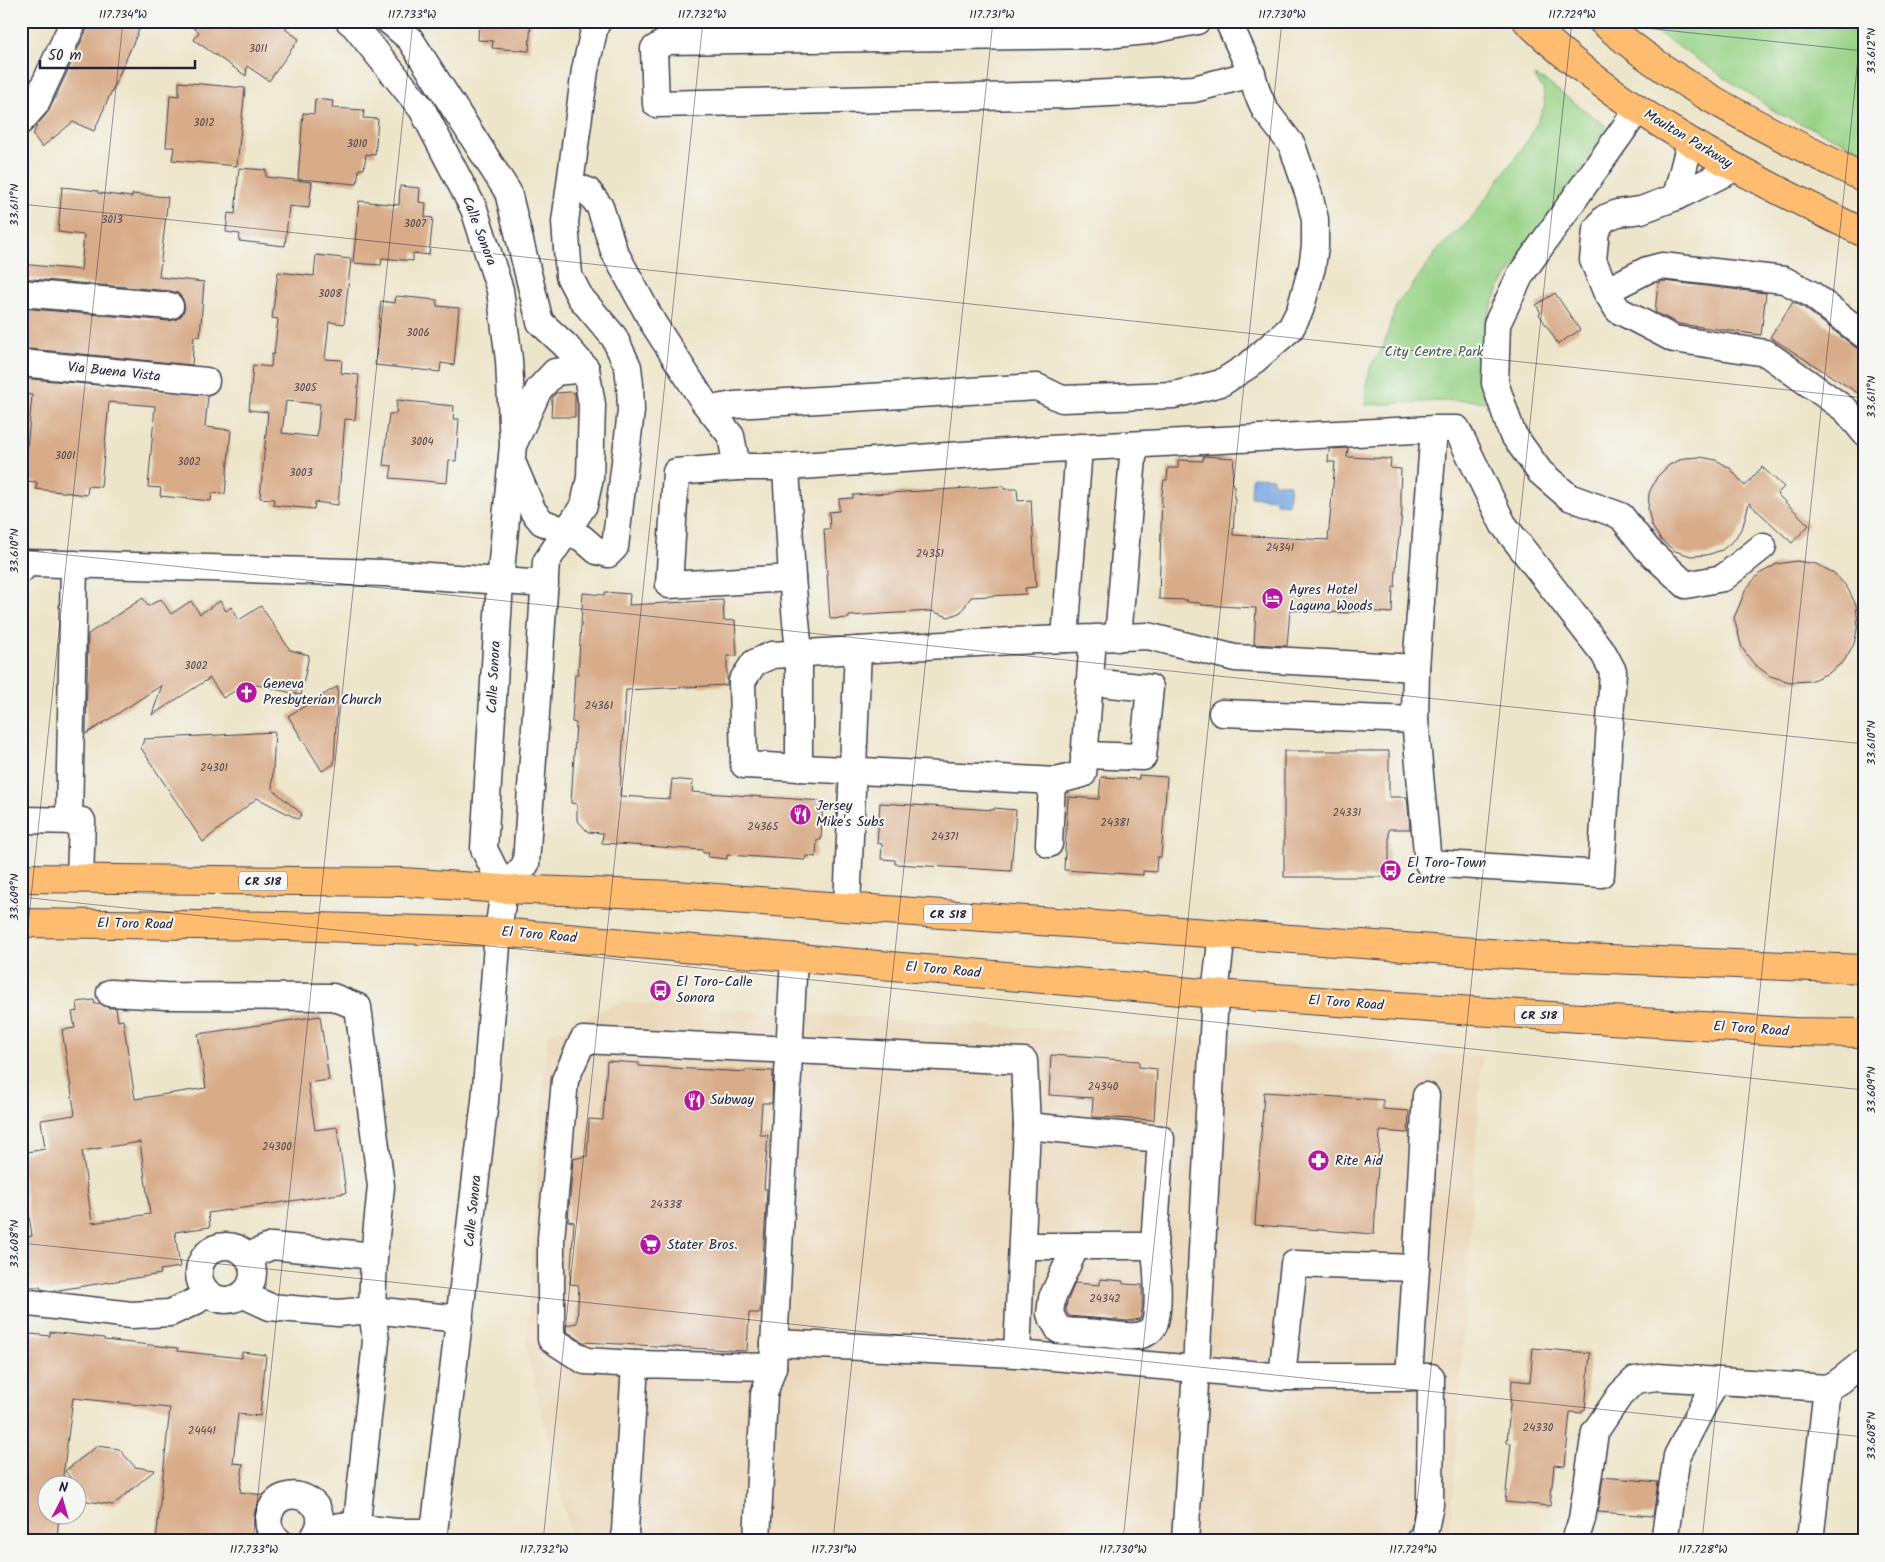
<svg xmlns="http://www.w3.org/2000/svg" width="1885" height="1562" viewBox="0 0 1885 1562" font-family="Kalam,sans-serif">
<rect width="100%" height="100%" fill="#f6f6f2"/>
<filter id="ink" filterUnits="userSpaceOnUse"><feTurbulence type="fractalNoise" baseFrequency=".02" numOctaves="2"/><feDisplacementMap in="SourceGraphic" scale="10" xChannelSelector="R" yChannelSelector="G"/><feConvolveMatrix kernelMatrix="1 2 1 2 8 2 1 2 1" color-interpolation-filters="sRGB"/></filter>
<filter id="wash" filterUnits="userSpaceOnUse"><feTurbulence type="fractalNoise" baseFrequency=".0096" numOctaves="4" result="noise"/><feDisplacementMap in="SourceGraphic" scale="20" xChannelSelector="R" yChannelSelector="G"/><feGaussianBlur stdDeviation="1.12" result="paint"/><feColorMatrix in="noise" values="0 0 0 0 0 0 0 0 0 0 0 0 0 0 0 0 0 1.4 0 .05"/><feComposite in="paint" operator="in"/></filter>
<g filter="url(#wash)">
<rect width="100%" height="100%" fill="#ede5c9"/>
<polygon fill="#ebd8ba" points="621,1002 1482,1057 1450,1541 572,1541 526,1347 547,1036"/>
<g fill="#98d387" stroke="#5d7a61">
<polygon points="1640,21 1864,21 1864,151 1779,114"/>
<polygon points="1534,76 1544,80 1606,126 1605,138 1553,209 1499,289 1488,315 1483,372 1486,402 1465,400 1365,405 1366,385 1371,365 1383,347 1397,303 1409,290 1438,249 1470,220 1530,137 1545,105 1543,89"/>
</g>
<polygon fill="#79a7e2" stroke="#4e648e" points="1252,477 1273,478 1273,483 1290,484 1288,504 1276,503 1275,499 1251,497"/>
<g id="blocks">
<g fill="#d8ac89" fill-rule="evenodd">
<polygon points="89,21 143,21 94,131 73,122 42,147 33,135 37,125 49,111 88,27"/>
<polygon points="184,21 292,21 285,29 299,39 269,81 247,66 246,76 194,40 199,32"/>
<polygon points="479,21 531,21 529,51 492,48 493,41 478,40"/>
<polygon points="179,82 245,88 237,166 172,160 174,147 166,147 170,95 179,96"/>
<polygon points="315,99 333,101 332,108 364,110 363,118 378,119 375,155 366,154 364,169 359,169 357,184 298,179 303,113 314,114"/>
<polygon points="239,168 266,170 266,177 312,182 309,208 289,206 285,246 239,241 240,234 226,232 228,213 235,214"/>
<polygon points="400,186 420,188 419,202 426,203 425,217 433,218 429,255 413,253 413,261 382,258 381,265 353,263 359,201 399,205"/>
<polygon points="62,187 98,191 98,193 132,197 132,194 168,197 159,277 204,282 200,337 194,336 192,365 21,348 21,308 169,321 177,319 182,315 185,308 183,299 178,293 171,291 21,278 21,264 81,270 84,235 58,232"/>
<path d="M 316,255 L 351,259 L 344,324 L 329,322 L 325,359 L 342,360 L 341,373 L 359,375 L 355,420 L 345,419 L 338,505 L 315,502 L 314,509 L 273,505 L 274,499 L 260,498 L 268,412 L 249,410 L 253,365 L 271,367 L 272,354 L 274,354 L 278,319 L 272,318 L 278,272 L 314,276 ZM 286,401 L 320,404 L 317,437 L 282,433 Z"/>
<polygon points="1663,281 1766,293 1761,335 1679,324 1655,312 1658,283"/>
<polygon points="1555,293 1580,330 1558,344 1539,314 1541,313 1536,305"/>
<polygon points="396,296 437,300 437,306 459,308 454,365 441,363 440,372 375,365 381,301 395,303"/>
<polygon points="1793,302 1803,307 1855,347 1864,350 1864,397 1770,337"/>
<polygon points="21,378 208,395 205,427 231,430 225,494 212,493 211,501 160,496 161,488 148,487 155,406 109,402 101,487 88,486 87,495 36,489 37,482 24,481 32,395 21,394"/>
<polygon points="570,392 575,393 575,417 551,417 552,398 556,393"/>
<polygon points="397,400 454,406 453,419 459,419 456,461 449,460 447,483 390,478 392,466 383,465 389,414 396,414"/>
<polygon points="1348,448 1347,457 1391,459 1390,468 1401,469 1400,495 1401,495 1401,508 1402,508 1400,537 1399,538 1397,551 1395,587 1393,587 1392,613 1363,611 1349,612 1349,613 1290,610 1287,646 1254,644 1256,608 1201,605 1200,603 1187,602 1187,600 1159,599 1162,493 1164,480 1167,480 1168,468 1178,468 1178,460 1203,461 1203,456 1234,458 1232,484 1234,485 1234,498 1235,498 1233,535 1328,540 1335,462 1328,462 1329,449"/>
<polygon points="1700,457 1716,460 1730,468 1745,486 1762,467 1784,487 1777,494 1809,525 1792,543 1749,503 1743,526 1734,540 1722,550 1707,555 1691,556 1675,551 1661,540 1652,526 1648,510 1649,493 1657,477 1669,465 1684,458"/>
<polygon points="1003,486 1004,489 1017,489 1018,501 1031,500 1036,587 1025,588 1026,594 971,597 961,612 949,617 931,611 849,616 849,618 830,619 824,529 830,529 829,512 839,511 839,499 853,498 853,495 889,493"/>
<polygon points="1796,561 1816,564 1834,573 1847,587 1856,605 1858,625 1854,644 1844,661 1829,673 1810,681 1790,682 1770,676 1754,664 1742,648 1734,618 1746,589 1759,574 1777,564"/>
<polygon points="605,592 630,594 629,605 723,600 724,621 735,620 737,656 727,656 727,685 626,690 620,796 670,799 672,779 693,781 692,792 823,801 821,840 817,840 816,857 806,856 805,860 727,855 727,859 708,857 709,853 703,853 703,850 602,843 603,833 588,832 577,820 577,804 571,803 576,723 572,722 575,674 578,674 583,593 604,595"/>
<polygon points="143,598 148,606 161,599 171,614 191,601 200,614 220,601 226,611 231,607 239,620 261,606 290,650 309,655 301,695 248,683 223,698 210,678 152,715 162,685 86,734 88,634"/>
<polygon points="338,686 334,764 322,771 288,716"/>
<polygon points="275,732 272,789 302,814 298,819 257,798 203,842 141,748 144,739"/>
<polygon points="1284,751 1389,751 1389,797 1407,797 1410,829 1389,829 1389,877 1284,877"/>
<polygon points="1139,775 1167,777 1161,857 1157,857 1156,872 1143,871 1143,875 1064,870 1068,797 1099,799 1101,777 1139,779"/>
<polygon points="880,803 994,810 994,808 1016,810 1011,871 895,864 895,860 881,859 882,844 877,843"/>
<path d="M 94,1000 L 95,1004 L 100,1003 L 109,1008 L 116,1008 L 118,1021 L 123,1020 L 135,1099 L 206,1088 L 198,1034 L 320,1016 L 329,1080 L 308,1083 L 315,1130 L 337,1127 L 346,1193 L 208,1213 L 210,1227 L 175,1232 L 180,1267 L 160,1270 L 161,1274 L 52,1291 L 41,1289 L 40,1287 L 21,1287 L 21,1238 L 32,1236 L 21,1163 L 21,1153 L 45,1149 L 41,1120 L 75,1115 L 62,1030 L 75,1028 L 72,1012 L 78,1011 L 77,1002 ZM 140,1142 L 150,1214 L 92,1223 L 82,1151 Z"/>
<polygon points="1051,1055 1139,1061 1139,1067 1157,1069 1154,1120 1092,1117 1093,1098 1049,1095"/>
<polygon points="607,1061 639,1063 639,1066 745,1072 745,1070 773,1071 772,1103 762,1103 760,1135 768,1135 764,1189 767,1189 760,1313 749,1313 747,1351 583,1342 566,1331 566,1325 577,1323 579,1285 570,1284 574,1222 568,1221 573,1159 587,1156 589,1119 603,1120"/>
<polygon points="1264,1092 1383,1100 1383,1109 1409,1111 1408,1133 1380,1131 1374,1234 1255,1225"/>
<polygon points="1100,1279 1123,1281 1123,1284 1142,1285 1142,1309 1140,1319 1128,1321 1069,1316 1066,1311 1067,1302 1075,1283 1100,1285"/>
<polygon points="50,1332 104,1338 104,1340 178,1348 177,1351 242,1358 242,1352 266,1355 260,1416 238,1414 233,1463 243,1464 240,1492 263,1495 255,1510 254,1518 254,1529 258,1540 237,1537 237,1541 156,1541 170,1408 73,1398 62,1484 48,1484 48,1514 59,1514 57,1541 21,1541 21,1333 50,1336"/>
<polygon points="1533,1348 1590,1353 1585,1410 1582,1410 1582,1413 1570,1412 1565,1466 1554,1465 1550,1506 1505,1502 1511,1443 1507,1443 1512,1380 1530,1382"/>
<polygon points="97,1446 119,1449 135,1467 155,1470 113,1505 87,1501 78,1488 78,1484 75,1484 65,1471"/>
<polygon points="1603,1477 1658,1482 1653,1516 1598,1512"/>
</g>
</g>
</g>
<g filter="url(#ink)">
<use href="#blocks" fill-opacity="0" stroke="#403f50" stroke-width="1"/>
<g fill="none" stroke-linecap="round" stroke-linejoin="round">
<defs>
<g id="minor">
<polyline points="349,21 354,25 422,109 474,209 500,290 509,360 513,445 500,582 484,849 504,889"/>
<polyline points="389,21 410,39 508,192 540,322 566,346 586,369 592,405 590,478 584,505 546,562 526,864 504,889 498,932 485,1101 434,1532 431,1541"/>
<polyline points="1197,21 1147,31 1106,35 667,41 654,49 656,104 1067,95 1194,89 1252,74"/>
<polyline points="1638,109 1521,274 1497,324 1495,383 1512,433 1540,472 1569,497 1621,516 1647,549 1686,585 1723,578 1763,546"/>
<polyline points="21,121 35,105 74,21"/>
<polyline points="1735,168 1676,197 1641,210 1618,213 1605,218 1596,230 1593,260 1606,291 1618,310 1674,339 1766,353 1846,410 1864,432"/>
<polyline points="571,185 588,191 600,207 614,251 653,323 704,402 731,436 737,467"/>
<polyline points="1676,197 1690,143"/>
<polyline points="1606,291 1647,270 1662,266 1784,280 1811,294 1864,335"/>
<polyline points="21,293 170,306"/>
<polyline points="21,363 206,381"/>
<polyline points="710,409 734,405 1037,387 1062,399 1174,395 1221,383 1249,365 1291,328 1300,310 1312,267 1315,246 1315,219 1309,195 1292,145 1265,110 1257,92 1252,74 1228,21"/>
<polyline points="515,441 539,389 555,372 586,369"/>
<polyline points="513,464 533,511 542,522 582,538 597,551 608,554 615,547 631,411 630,385 628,367 614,337 580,297 569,276 565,222 585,70 595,26 598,21"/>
<polyline points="786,467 737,467 676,472 669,585 792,578 786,467 1049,449 1434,429 1416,668 1415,720 1428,863 1601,874 1613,671 1604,654 1503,524 1457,429 1434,429"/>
<polyline points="21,570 27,563 384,573 545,584"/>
<polyline points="792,578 799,653 799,768"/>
<polyline points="1093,638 1083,774 1056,781 744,765 742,681 754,663 772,655 1012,641 1148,636 1235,658 1416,668"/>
<polyline points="1118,638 1134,445"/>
<polyline points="1065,639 1079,447"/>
<polyline points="1222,713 1415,720"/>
<polyline points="1084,755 1143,757 1150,688 1090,682"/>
<polyline points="21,820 82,821 80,878"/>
<polyline points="69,821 74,564"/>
<polyline points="1049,844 1052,781"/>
<polyline points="847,907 858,650"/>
<polyline points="1222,934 1215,994 1196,1369 1282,1377 1431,1377 1430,1505 1423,1539 1418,1541"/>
<polyline points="110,993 165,996 333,997 358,1007 381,1186 374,1256 272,1246 248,1256"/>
<circle cx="226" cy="1273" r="27"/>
<polyline points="1023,1246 1154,1246 1161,1139 1027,1126"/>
<path d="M 1076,1246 L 1052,1298 L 1050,1314 L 1059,1330 C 1072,1333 1084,1331 1097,1333 C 1109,1334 1133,1339 1144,1334 C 1147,1333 1151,1330 1153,1327 C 1161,1313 1157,1263 1154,1246"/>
<polyline points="244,1295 270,1307 338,1313 372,1310 460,1319"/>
<polyline points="21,1302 131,1315 170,1313 196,1301 205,1291"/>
<polyline points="1017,1354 1196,1369 1185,1541"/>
<polyline points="635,1364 585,1361 551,1339 551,1239 565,1080 583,1040 1024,1061 1027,1126 1017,1354 774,1343"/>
<polyline points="1282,1377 1294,1264 1416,1268 1426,1096"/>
<polyline points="1409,1377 1416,1268"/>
<polyline points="340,1526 397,1532 434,1532"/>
<path d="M 279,1541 C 271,1535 267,1526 269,1516 C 278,1475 344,1502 311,1541"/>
<polyline points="355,1541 376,1341 372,1310 374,1256"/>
<polyline points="626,1541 625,1531 635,1364 773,1367 794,957"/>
<polyline points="757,1541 764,1394 773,1367"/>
<polyline points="1575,1541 1582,1519 1595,1432 1620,1395 1635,1380 1657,1377 1827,1388 1840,1381 1864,1362"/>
<polyline points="1664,1541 1677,1456 1716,1381"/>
<polyline points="1810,1541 1827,1388"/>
</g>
<g id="major">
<path d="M 1527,21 C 1624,114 1744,174 1864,233"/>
<path d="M 1602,21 C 1679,89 1773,133 1864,178"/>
<polyline points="21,878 402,882 504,889 675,895 1532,956 1864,969"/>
<polyline points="21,923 281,926 498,932 1215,994 1794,1032 1864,1033"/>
</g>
</defs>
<use href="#minor" stroke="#403f50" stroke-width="29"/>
<use href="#major" stroke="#403f50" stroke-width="30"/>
<use href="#minor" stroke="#fff" stroke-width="26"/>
<use href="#major" stroke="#febc70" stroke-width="28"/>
</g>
</g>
<path fill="none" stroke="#22223b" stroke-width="1" stroke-opacity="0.45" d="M 1578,21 L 1864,51M 21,204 L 1864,398M 21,550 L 1864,744M 21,897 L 1864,1090M 21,993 L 123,21M 21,1243 L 1864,1437M 253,1541 L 413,21M 543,1541 L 703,21M 833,1541 L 993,21M 1123,1541 L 1282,21M 1413,1541 L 1572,21M 1702,1541 L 1862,21"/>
<defs>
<symbol id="hotel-disc" viewBox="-11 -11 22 22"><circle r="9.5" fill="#b5179e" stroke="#f6f6f2"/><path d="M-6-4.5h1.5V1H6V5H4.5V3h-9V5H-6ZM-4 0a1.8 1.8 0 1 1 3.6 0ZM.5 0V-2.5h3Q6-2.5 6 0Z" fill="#fff"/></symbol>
<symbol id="church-disc" viewBox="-11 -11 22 22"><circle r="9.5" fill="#b5179e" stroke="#f6f6f2"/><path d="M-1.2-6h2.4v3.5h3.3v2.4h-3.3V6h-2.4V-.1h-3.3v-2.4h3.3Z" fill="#fff"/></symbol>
<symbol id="restaurant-disc" viewBox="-11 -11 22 22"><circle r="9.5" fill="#b5179e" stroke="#f6f6f2"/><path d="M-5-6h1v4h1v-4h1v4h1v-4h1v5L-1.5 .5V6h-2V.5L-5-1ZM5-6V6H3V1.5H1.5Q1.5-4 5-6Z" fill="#fff"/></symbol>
<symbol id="bus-disc" viewBox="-11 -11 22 22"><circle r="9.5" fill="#b5179e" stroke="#f6f6f2"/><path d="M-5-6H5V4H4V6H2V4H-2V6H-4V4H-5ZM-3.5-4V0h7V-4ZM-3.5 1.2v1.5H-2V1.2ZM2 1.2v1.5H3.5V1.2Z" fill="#fff"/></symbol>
<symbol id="pharmacy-disc" viewBox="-11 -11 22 22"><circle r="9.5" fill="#b5179e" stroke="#f6f6f2"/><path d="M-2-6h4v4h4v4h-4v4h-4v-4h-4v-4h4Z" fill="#fff"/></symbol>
<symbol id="supermarket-disc" viewBox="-11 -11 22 22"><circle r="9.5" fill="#b5179e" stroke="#f6f6f2"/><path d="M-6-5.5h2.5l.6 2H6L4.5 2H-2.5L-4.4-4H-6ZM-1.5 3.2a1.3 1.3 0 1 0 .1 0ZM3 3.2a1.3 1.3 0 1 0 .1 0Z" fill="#fff"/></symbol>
</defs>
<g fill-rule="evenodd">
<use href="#hotel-disc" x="1260" y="586" width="25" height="25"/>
<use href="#church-disc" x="234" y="680" width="25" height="25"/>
<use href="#restaurant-disc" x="788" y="802" width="25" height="25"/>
<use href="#bus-disc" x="1378" y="858" width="25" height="25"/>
<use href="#bus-disc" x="648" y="978" width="25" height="25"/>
<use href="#restaurant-disc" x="682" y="1088" width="25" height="25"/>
<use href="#pharmacy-disc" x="1306" y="1148" width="25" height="25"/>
<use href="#supermarket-disc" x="638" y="1232" width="25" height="25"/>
</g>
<g text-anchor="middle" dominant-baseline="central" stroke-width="4" stroke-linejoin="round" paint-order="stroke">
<g font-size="11" fill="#50444e">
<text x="258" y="49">3011</text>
<text x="204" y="123">3012</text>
<text x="357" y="144">3010</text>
<text x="112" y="220">3013</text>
<text x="415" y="224">3007</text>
<text x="330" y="294">3008</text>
<text x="418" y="333">3006</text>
<text x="305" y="388">3005</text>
<text x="422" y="442">3004</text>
<text x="65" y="456">3001</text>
<text x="189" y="462">3002</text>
<text x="301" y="473">3003</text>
<text x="1280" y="548">24341</text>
<text x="930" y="554">24351</text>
<text x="196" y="666">3002</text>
<text x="599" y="706">24361</text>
<text x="214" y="768">24301</text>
<text x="1347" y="813">24331</text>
<text x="1115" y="823">24381</text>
<text x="763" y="827">24365</text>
<text x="945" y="837">24371</text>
<text x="1103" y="1087">24340</text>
<text x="277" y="1147">24300</text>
<text x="666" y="1205">24338</text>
<text x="1105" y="1299">24342</text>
<text x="1538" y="1428">24330</text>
<text x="202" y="1431">24441</text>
</g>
<g fill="#f6f6f2" stroke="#626272" stroke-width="1">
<rect x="239" y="871.5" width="48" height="19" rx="4"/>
<rect x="924" y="904.5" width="48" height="19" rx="4"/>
<rect x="1515" y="1005.5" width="48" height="19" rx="4"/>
</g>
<g font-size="12" font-weight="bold" fill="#22223b">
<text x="263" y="881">CR S18</text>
<text x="948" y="914">CR S18</text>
<text x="1539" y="1015">CR S18</text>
</g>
<g font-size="14" fill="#22223b" stroke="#f6f6f2">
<text transform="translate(1688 139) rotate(31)">Moulton Parkway</text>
<text transform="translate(479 231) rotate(69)">Calle Sonora</text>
<text transform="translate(114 372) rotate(6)">Via Buena Vista</text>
<text transform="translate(494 677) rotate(-87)">Calle Sonora</text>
<text transform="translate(135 924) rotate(1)">El Toro Road</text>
<text transform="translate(539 935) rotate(5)">El Toro Road</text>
<text transform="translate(943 970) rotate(5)">El Toro Road</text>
<text transform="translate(1346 1003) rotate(4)">El Toro Road</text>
<text transform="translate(1751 1029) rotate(4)">El Toro Road</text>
<text transform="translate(473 1211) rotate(-84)">Calle Sonora</text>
</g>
<g font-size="14" fill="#455752" stroke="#f6f6f2">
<text x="1434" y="352">City Centre Park</text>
</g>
<g font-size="14" fill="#22223b" stroke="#f6f6f2" text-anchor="start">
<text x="1289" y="590">Ayres Hotel<tspan x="1289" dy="16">Laguna Woods</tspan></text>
<text x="263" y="684">Geneva<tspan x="263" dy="16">Presbyterian Church</tspan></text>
<text x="816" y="806">Jersey<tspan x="816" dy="16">Mike's Subs</tspan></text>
<text x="1407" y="863">El Toro-Town<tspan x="1407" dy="16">Centre</tspan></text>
<text x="676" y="982">El Toro-Calle<tspan x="676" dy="16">Sonora</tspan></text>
<text x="710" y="1100">Subway</text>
<text x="1335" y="1161">Rite Aid</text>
<text x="667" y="1245">Stater Bros.</text>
</g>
</g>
<rect width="1885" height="1562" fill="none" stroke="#f6f6f2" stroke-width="55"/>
<g transform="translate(62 1500) rotate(6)"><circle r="24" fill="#f6f6f2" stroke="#a1a1a9"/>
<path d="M0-4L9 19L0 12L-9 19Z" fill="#b5179e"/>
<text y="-8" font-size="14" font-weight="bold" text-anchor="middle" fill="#22223b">N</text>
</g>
<path d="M40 60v8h155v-8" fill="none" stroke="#22223b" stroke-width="2.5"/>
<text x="48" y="60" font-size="15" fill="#22223b" stroke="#f6f6f2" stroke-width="4" paint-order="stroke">50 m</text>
<rect x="28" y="28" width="1830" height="1506" fill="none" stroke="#22223b" stroke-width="2"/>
<g font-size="12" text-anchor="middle" fill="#22223b">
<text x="123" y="18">117.734°W</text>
<text x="412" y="18">117.733°W</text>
<text x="702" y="18">117.732°W</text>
<text x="992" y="18">117.731°W</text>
<text x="1282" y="18">117.730°W</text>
<text x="1572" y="18">117.729°W</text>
<text transform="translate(1871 51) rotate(-90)" y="4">33.612°N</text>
<text transform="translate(14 205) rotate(-90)" y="4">33.611°N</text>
<text transform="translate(1871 397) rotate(-90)" y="4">33.611°N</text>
<text transform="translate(14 551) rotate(-90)" y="4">33.610°N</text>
<text transform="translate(1871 743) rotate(-90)" y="4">33.610°N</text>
<text transform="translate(14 897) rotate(-90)" y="4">33.609°N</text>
<text transform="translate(1871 1090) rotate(-90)" y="4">33.609°N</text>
<text transform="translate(14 1244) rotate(-90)" y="4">33.608°N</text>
<text transform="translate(1871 1436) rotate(-90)" y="4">33.608°N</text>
<text x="254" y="1553">117.733°W</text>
<text x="544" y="1553">117.732°W</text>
<text x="834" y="1553">117.731°W</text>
<text x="1123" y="1553">117.730°W</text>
<text x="1413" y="1553">117.729°W</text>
<text x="1703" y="1553">117.728°W</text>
</g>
</svg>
